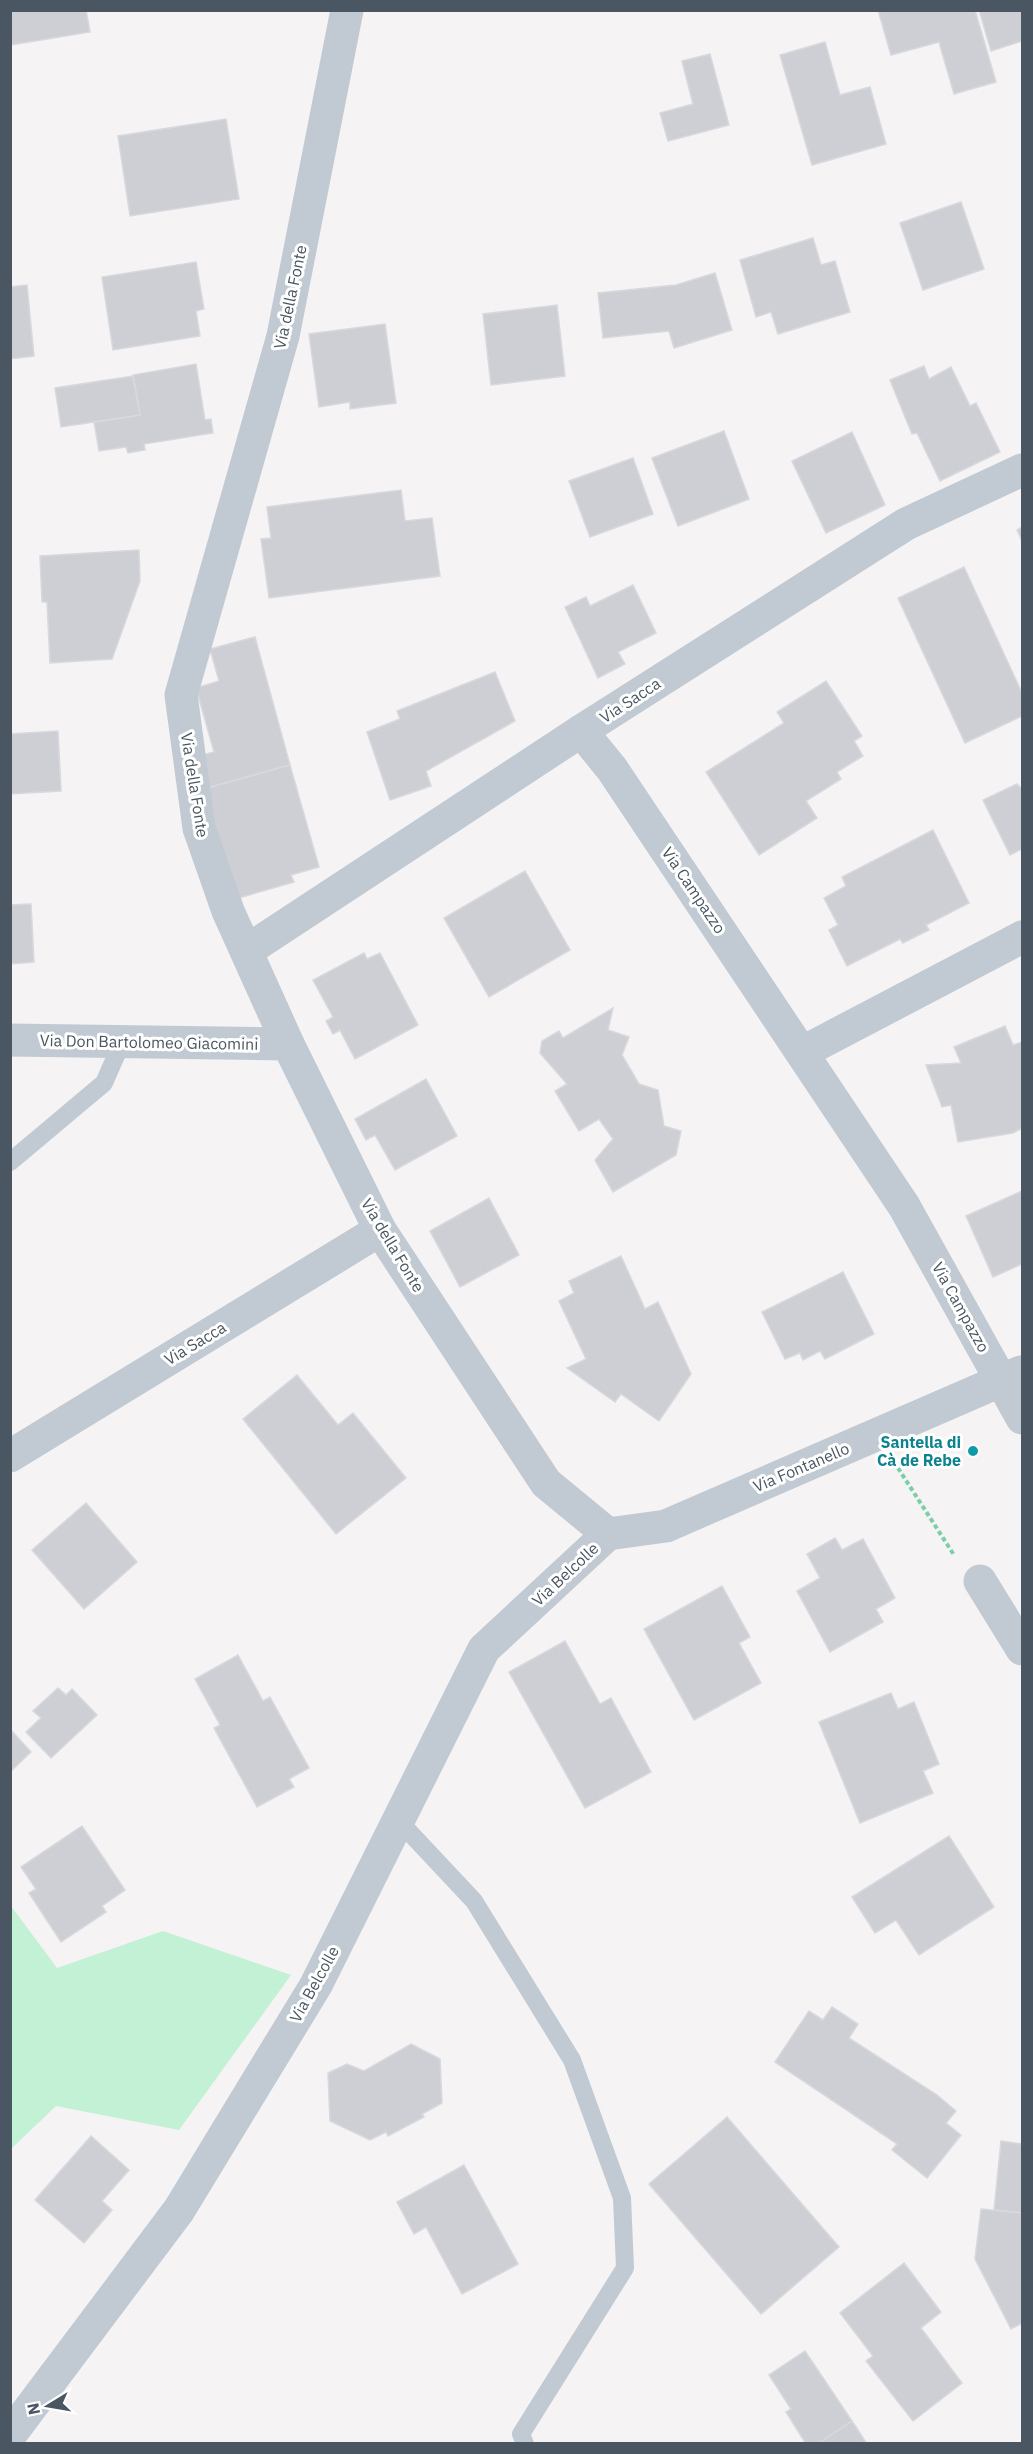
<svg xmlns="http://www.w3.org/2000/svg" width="1033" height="2454" viewBox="0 0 1033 2454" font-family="'IBM Plex Sans',sans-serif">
<rect width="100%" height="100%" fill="#f5f3f3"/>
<polygon fill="#c3f1d5" points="11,1906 57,1968 163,1931 291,1975 179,2130 56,2106 11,2149"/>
<g fill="#cdcfd5" stroke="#d7d9de" stroke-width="1.5">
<polygon points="10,10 86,10 90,32 10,45"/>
<polygon points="878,10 975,10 996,82 954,94 939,42 891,55"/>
<polygon points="979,10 1022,10 1022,41 991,51"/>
<polygon points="825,42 840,95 870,87 886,144 812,165 780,55"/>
<polygon points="710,54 729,125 668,141 660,113 693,104 682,61"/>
<polygon points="226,119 239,199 130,216 118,136"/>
<polygon points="961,202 984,269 923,290 900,223"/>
<polygon points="813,238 821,265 835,261 850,312 778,334 771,312 756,317 740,260"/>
<polygon points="196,262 204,309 196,311 200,336 113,350 102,277"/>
<polygon points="715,273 732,330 674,348 669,331 603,338 598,293 676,285"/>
<polygon points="27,285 34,356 10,359 10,287"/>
<polygon points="557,305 565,376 491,385 483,314"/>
<polygon points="385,324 396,403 350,409 350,402 319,407 309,334"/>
<polygon points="196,364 205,420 211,419 213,433 144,444 145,450 128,453 126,447 99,451 94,422 140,415 133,375"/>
<polygon points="924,366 929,379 951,367 970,406 976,403 1000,452 940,481 917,433 912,434 890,380"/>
<polygon points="133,376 140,415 61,427 55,388"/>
<polygon points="724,431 749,499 678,526 652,458"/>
<polygon points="852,432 885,505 826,533 792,461"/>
<polygon points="633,458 653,514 590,537 569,481"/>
<polygon points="401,490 405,521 432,518 440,576 269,598 261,539 271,538 267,507"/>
<polygon points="1022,527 1022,541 1017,530"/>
<polygon points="139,550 140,581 112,659 50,663 47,602 42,602 40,556"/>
<polygon points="964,567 1022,693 1022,716 965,743 898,598"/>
<polygon points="633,585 656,633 618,652 625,664 598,678 565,607 586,597 590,606"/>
<polygon points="255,637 290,765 207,788 198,756 214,752 196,688 219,681 210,649"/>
<polygon points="495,672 515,721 426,771 431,786 390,800 367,732 400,719 397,711"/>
<polygon points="826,681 862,736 854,741 863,756 837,772 841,779 806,801 817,818 759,855 706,772 784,723 777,712"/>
<polygon points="58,731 61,791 10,794 10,734"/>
<polygon points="290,765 319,867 291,875 294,882 235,899 204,789"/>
<polygon points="1017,784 1022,789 1022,849 1010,855 983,800"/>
<polygon points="933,830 969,903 926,925 929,930 903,943 900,939 847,966 829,930 838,925 824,898 846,886 842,877"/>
<polygon points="525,871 570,950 489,997 444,918"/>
<polygon points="31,904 34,962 10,964 10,905"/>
<polygon points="364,953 367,959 380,953 418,1025 355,1059 340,1030 333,1034 326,1021 333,1017 313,980"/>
<polygon points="613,1008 608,1030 629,1037 622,1055 639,1084 658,1090 664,1126 681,1131 676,1155 613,1192 595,1160 613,1139 599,1119 579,1131 555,1091 567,1084 540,1053 542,1041 559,1031 563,1038"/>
<polygon points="1005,1026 1013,1045 1022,1042 1022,1128 1013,1133 958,1142 951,1105 942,1107 926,1065 961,1063 954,1047"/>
<polygon points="426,1079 457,1136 395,1170 375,1135 366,1140 355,1119"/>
<polygon points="1022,1191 1022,1264 993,1277 966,1216"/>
<polygon points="489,1198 519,1255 460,1287 430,1231"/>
<polygon points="621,1256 645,1309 658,1302 691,1374 659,1421 621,1394 615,1402 567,1368 586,1359 559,1301 574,1293 569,1281"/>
<polygon points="843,1272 874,1334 825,1359 820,1351 803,1360 800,1353 785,1359 762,1312"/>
<polygon points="297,1375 338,1425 353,1413 406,1478 336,1534 243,1419"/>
<polygon points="86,1503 137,1562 84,1609 32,1550"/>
<polygon points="835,1538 842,1550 863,1539 895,1598 876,1609 883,1622 830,1652 797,1591 820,1578 807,1554"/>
<polygon points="722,1586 750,1637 739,1643 761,1683 694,1720 644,1629"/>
<polygon points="565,1641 600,1704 611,1698 651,1772 585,1808 509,1672"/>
<polygon points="238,1655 263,1701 270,1697 309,1768 289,1779 294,1787 257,1807 214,1728 220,1725 195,1679"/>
<polygon points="58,1688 66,1695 72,1689 97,1715 51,1758 26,1732 41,1718 33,1711"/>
<polygon points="891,1693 898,1709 914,1702 939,1764 923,1771 933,1793 860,1823 819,1722"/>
<polygon points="10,1729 31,1752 10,1772"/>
<polygon points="82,1826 125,1890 102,1906 106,1912 61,1942 29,1893 36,1889 21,1867"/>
<polygon points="949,1836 994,1907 919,1955 896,1920 875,1933 852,1897"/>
<polygon points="832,2007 858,2024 849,2038 937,2095 956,2111 946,2123 961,2135 927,2178 892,2150 897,2144 775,2062 809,2011 823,2020"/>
<polygon points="411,2044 440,2059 442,2103 422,2114 424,2117 388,2136 386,2132 370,2140 330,2121 328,2073 347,2064 364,2071"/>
<polygon points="727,2117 839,2247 761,2314 649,2184"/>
<polygon points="91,2136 129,2170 102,2201 112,2210 84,2243 35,2200"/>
<polygon points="1001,2141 1022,2144 1022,2213 994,2210"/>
<polygon points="464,2165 518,2264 462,2294 426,2227 414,2234 397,2202"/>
<polygon points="981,2209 1022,2213 1022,2323 1011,2329 975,2259"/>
<polygon points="904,2263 941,2312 921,2328 962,2383 913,2421 866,2361 873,2356 840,2313"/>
<polygon points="805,2351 852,2421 818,2444 806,2444 786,2412 791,2409 769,2375"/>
<polygon points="852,2421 867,2444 818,2444"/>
</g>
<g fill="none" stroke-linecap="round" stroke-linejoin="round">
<polyline stroke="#7ad0a6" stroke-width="4" stroke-dasharray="4.5 3" stroke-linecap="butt" points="898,1468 954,1555"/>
<g stroke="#c1cad2" stroke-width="18">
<polyline points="10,1162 104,1083 122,1042"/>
<polyline points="398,1820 474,1901 572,2060 622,2198 625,2268 521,2434 525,2444"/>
</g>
<g stroke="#c1cad2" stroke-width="33">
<polyline points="347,10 283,336 181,695 199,828 228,911 288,1044 380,1230 546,1483 608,1534"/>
<polyline points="581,731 612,769 904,1206 1022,1418"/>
<polyline points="248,950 581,731 906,524 1022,470"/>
<polyline points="10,1040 288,1044"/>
<polyline points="803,1052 1022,937"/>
<polyline points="10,1456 380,1230"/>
<polyline points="608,1534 666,1526 1021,1372"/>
<polyline points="980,1581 1022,1649"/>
<polyline points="10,2435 179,2210 316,1985 484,1649 608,1534"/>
</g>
</g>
<circle fill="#0f9aa8" stroke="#fff" stroke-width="2" cx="973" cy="1451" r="6"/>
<g text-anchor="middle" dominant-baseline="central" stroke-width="6" stroke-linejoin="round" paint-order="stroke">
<g font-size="16" fill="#4a5661" stroke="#fff">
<text transform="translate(290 297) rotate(-78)">Via della Fonte</text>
<text transform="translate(630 700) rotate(-33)">Via Sacca</text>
<text transform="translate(195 785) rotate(81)">Via della Fonte</text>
<text transform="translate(694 890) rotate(56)">Via Campazzo</text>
<text transform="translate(149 1042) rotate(1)">Via Don Bartolomeo Giacomini</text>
<text transform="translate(393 1245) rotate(59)">Via della Fonte</text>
<text transform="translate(961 1307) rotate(61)">Via Campazzo</text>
<text transform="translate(195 1343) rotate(-31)">Via Sacca</text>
<text transform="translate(801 1467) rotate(-23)">Via Fontanello</text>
<text transform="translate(565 1574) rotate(-43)">Via Belcolle</text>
<text transform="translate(314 1984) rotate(-61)">Via Belcolle</text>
</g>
<g font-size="16" font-weight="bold" fill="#0d838f" stroke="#fff" text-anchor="end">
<text x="961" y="1442">Santella di<tspan x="961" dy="18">Cà de Rebe</tspan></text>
</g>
</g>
<rect width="1033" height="2454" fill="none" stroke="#4a5661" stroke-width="24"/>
<g transform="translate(48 2406) rotate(259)" stroke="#ffffff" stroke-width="4.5" paint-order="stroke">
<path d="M0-4.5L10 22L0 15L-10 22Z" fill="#4a5661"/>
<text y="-9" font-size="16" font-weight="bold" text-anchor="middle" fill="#4a5661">N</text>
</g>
</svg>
